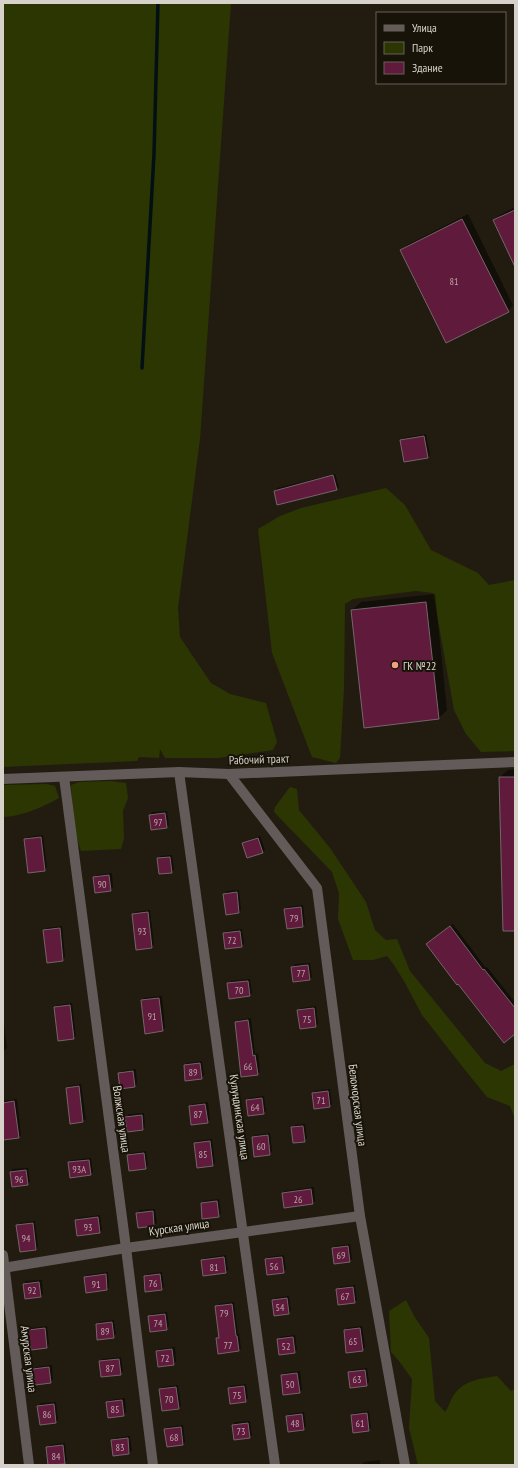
<svg xmlns="http://www.w3.org/2000/svg" width="518" height="1468" viewBox="0 0 518 1468" font-family="'PT Sans Narrow',sans-serif">
<rect width="100%" height="100%" fill="#221c10"/>
<g fill="#2c3603">
<polygon points="3,3 231,3 200,439 178,608 180,637 211,683 230,694 266,703 277,742 273,750 218,758 165,758 160,749 159,758 139,757 137,761 3,767"/>
<polygon points="386,488 405,505 431,550 478,573 489,585 515,580 515,751 481,752 466,734 454,710 433,593 416,591 353,599 345,604 344,689 340,758 336,763 312,757 272,653 258,529 280,516 301,508"/>
<path d="M 111,781 L 126,783 L 128,798 L 123,811 L 124,838 L 121,849 L 81,851 C 73,830 72,807 71,785 L 79,782 Z"/>
<path d="M 47,784 L 55,786 L 59,798 C 43,807 20,817 3,817 L 3,785 Z"/>
<polygon points="290,787 297,789 299,810 330,848 366,902 375,930 386,940 397,939 410,971 485,1063 501,1071 515,1064 515,1119 510,1106 487,1097 465,1070 422,1015 404,981 394,965 387,956 373,960 353,960 338,919 339,893 332,872 274,812 275,807"/>
<path d="M 406,1300 L 414,1316 L 429,1338 L 435,1401 L 445,1412 C 448,1408 450,1402 452,1398 C 462,1380 479,1379 497,1376 L 511,1391 L 515,1389 L 515,1465 L 418,1465 L 409,1428 L 412,1379 L 399,1361 L 391,1352 L 389,1311 Z"/>
</g>
<g fill="#0007">
<polygon points="515,207 515,265 494,220 500,215"/>
<polygon points="468,214 513,305 508,311 401,250 407,245"/>
<polygon points="426,434 430,455 428,457 401,440 404,438"/>
<polygon points="335,474 339,487 336,489 278,504 275,491 277,488"/>
<polygon points="435,594 447,710 439,718 365,726 352,610 361,602"/>
<polygon points="515,769 515,930 500,777 508,770"/>
<polygon points="167,811 169,825 167,827 150,815 152,812"/>
<polygon points="43,835 47,867 44,870 25,840 28,837"/>
<polygon points="260,836 265,850 262,853 243,843 246,841"/>
<polygon points="172,855 174,869 172,872 158,859 160,856"/>
<polygon points="112,873 113,887 111,890 94,878 97,875"/>
<polygon points="239,890 241,910 239,912 224,894 227,891"/>
<polygon points="303,905 305,924 303,926 285,909 288,907"/>
<polygon points="150,910 154,944 152,947 137,948 133,914 135,912"/>
<polygon points="453,924 486,968 487,967 515,1002 515,1033 430,942"/>
<polygon points="62,926 65,957 63,960 48,962 44,930 47,928"/>
<polygon points="242,929 244,943 241,946 224,933 227,931"/>
<polygon points="310,963 312,977 309,979 293,967 295,964"/>
<polygon points="250,979 252,993 250,995 228,983 231,981"/>
<polygon points="162,996 165,1028 163,1030 142,1001 144,998"/>
<polygon points="72,1003 76,1036 74,1038 55,1007 57,1005"/>
<polygon points="316,1006 318,1024 316,1026 298,1011 301,1008"/>
<polygon points="3,1016 7,1048 3,1051"/>
<polygon points="251,1018 255,1054 258,1053 260,1071 257,1074 236,1022 239,1020"/>
<polygon points="202,1061 204,1075 201,1078 185,1065 187,1063"/>
<polygon points="136,1069 137,1084 135,1086 119,1074 122,1071"/>
<polygon points="81,1084 86,1119 83,1121 71,1122 67,1088 70,1086"/>
<polygon points="330,1089 332,1104 330,1106 313,1094 315,1091"/>
<polygon points="264,1096 266,1111 264,1113 247,1101 249,1098"/>
<polygon points="17,1099 21,1135 19,1137 3,1134 3,1101"/>
<polygon points="208,1102 210,1119 207,1122 190,1106 192,1104"/>
<polygon points="144,1113 145,1127 143,1129 128,1131 126,1117 129,1114"/>
<polygon points="305,1124 307,1138 304,1141 292,1128 295,1125"/>
<polygon points="270,1133 272,1151 270,1154 253,1137 255,1135"/>
<polygon points="212,1139 215,1163 213,1165 195,1143 197,1141"/>
<polygon points="146,1151 148,1165 145,1168 128,1155 131,1153"/>
<polygon points="91,1158 93,1172 90,1174 69,1163 71,1160"/>
<polygon points="28,1168 30,1182 28,1184 11,1172 13,1169"/>
<polygon points="314,1187 315,1201 313,1204 283,1193 285,1191"/>
<polygon points="219,1199 221,1213 218,1216 202,1203 204,1201"/>
<polygon points="155,1209 157,1223 154,1225 139,1227 137,1213 140,1210"/>
<polygon points="100,1215 102,1230 100,1232 76,1220 79,1218"/>
<polygon points="35,1221 38,1246 36,1249 17,1226 20,1223"/>
<polygon points="350,1244 352,1259 350,1261 333,1249 335,1246"/>
<polygon points="226,1255 228,1270 226,1272 202,1261 205,1258"/>
<polygon points="284,1255 286,1269 283,1272 266,1259 269,1257"/>
<polygon points="108,1272 109,1287 107,1289 85,1277 87,1275"/>
<polygon points="162,1272 164,1287 161,1289 145,1277 147,1274"/>
<polygon points="42,1280 43,1294 41,1296 26,1298 24,1284 26,1281"/>
<polygon points="355,1285 357,1300 354,1302 337,1290 340,1287"/>
<polygon points="289,1296 291,1311 288,1313 273,1301 275,1298"/>
<polygon points="234,1302 238,1334 239,1334 241,1348 239,1350 218,1338 220,1336 216,1307 219,1304"/>
<polygon points="167,1312 169,1326 166,1329 149,1316 152,1314"/>
<polygon points="114,1320 116,1334 113,1337 97,1324 99,1322"/>
<polygon points="47,1326 49,1344 47,1347 30,1330 32,1328"/>
<polygon points="362,1326 365,1347 362,1350 345,1331 347,1328"/>
<polygon points="295,1335 297,1350 295,1352 278,1340 280,1337"/>
<polygon points="175,1347 176,1361 174,1364 157,1351 160,1349"/>
<polygon points="121,1357 123,1371 120,1374 100,1362 102,1359"/>
<polygon points="52,1365 53,1379 51,1382 34,1369 36,1367"/>
<polygon points="367,1368 369,1382 366,1385 349,1373 352,1370"/>
<polygon points="300,1371 302,1390 299,1392 282,1376 284,1373"/>
<polygon points="246,1384 248,1398 245,1401 229,1388 231,1386"/>
<polygon points="178,1385 181,1406 178,1408 160,1389 163,1387"/>
<polygon points="125,1398 126,1412 124,1415 109,1417 107,1402 110,1400"/>
<polygon points="56,1402 58,1420 56,1422 38,1406 41,1403"/>
<polygon points="369,1411 371,1428 369,1430 352,1415 354,1413"/>
<polygon points="304,1412 306,1426 304,1429 287,1416 289,1414"/>
<polygon points="250,1421 252,1435 249,1437 233,1425 235,1422"/>
<polygon points="183,1425 185,1442 183,1444 165,1429 168,1427"/>
<polygon points="130,1436 132,1451 129,1453 114,1455 112,1441 115,1438"/>
<polygon points="65,1443 67,1461 64,1463 49,1465 47,1448 50,1445"/>
<polygon points="380,1460 380,1465 362,1465 364,1462"/>
</g>
<g fill="none" stroke-linecap="round" stroke-linejoin="round">
<polyline stroke="#031013" stroke-width="3.5" points="142,368 154,154 158,3"/>
</g>
<g fill="#601b3c" stroke="#75646a">
<polygon points="515,210 515,267 493,220"/>
<polygon points="462,219 509,312 446,343 400,250"/>
<polygon points="424,436 428,458 404,462 400,440"/>
<polygon points="333,475 337,490 277,505 274,491"/>
<polygon points="426,602 439,719 364,728 351,610"/>
<polygon points="499,777 515,777 515,931 503,931"/>
<polygon points="165,813 167,828 151,830 149,815"/>
<polygon points="41,837 45,871 28,873 24,839"/>
<polygon points="258,838 263,853 247,858 242,843"/>
<polygon points="170,857 172,873 159,874 157,858"/>
<polygon points="109,875 111,891 95,893 93,877"/>
<polygon points="237,892 239,913 226,915 223,894"/>
<polygon points="301,907 303,927 287,929 284,909"/>
<polygon points="148,912 152,948 136,950 132,914"/>
<polygon points="450,926 483,970 484,969 515,1008 515,1034 504,1043 458,984 457,985 426,944"/>
<polygon points="60,928 63,961 47,963 43,930"/>
<polygon points="240,931 242,947 225,949 223,933"/>
<polygon points="308,965 310,980 293,982 291,967"/>
<polygon points="248,981 250,996 229,999 227,983"/>
<polygon points="159,998 163,1031 145,1034 141,1000"/>
<polygon points="70,1005 74,1039 58,1041 54,1007"/>
<polygon points="314,1008 316,1027 300,1029 297,1010"/>
<polygon points="248,1020 253,1056 255,1055 258,1075 241,1077 235,1022"/>
<polygon points="200,1063 202,1079 185,1081 184,1065"/>
<polygon points="133,1071 135,1087 120,1089 118,1073"/>
<polygon points="79,1086 83,1122 70,1124 66,1088"/>
<polygon points="328,1091 330,1107 314,1109 312,1093"/>
<polygon points="262,1098 264,1114 248,1116 246,1100"/>
<polygon points="14,1101 19,1138 3,1140 3,1103"/>
<polygon points="205,1104 208,1123 191,1125 189,1106"/>
<polygon points="142,1115 143,1130 127,1132 125,1117"/>
<polygon points="303,1126 305,1142 293,1143 291,1127"/>
<polygon points="268,1135 270,1155 254,1157 252,1137"/>
<polygon points="210,1141 213,1166 197,1168 194,1143"/>
<polygon points="144,1153 146,1169 129,1171 127,1155"/>
<polygon points="89,1160 91,1175 70,1178 68,1162"/>
<polygon points="26,1170 28,1185 12,1187 10,1172"/>
<polygon points="311,1189 313,1204 284,1208 282,1193"/>
<polygon points="217,1201 219,1217 202,1219 201,1203"/>
<polygon points="153,1211 154,1226 138,1228 136,1213"/>
<polygon points="98,1217 100,1233 77,1236 75,1220"/>
<polygon points="33,1223 36,1250 20,1252 16,1225"/>
<polygon points="348,1246 350,1262 334,1264 332,1248"/>
<polygon points="224,1257 226,1273 203,1276 201,1260"/>
<polygon points="282,1257 284,1273 267,1275 265,1259"/>
<polygon points="106,1274 107,1290 86,1293 84,1277"/>
<polygon points="160,1274 162,1290 145,1292 144,1276"/>
<polygon points="39,1282 41,1297 25,1299 23,1284"/>
<polygon points="353,1287 355,1303 338,1305 336,1289"/>
<polygon points="287,1298 289,1314 274,1316 272,1300"/>
<polygon points="232,1304 236,1336 237,1336 239,1351 218,1354 216,1338 219,1338 215,1306"/>
<polygon points="165,1314 167,1330 150,1332 148,1316"/>
<polygon points="112,1322 114,1338 97,1340 96,1324"/>
<polygon points="45,1328 47,1348 31,1350 28,1330"/>
<polygon points="360,1328 363,1351 346,1353 344,1330"/>
<polygon points="293,1337 295,1353 279,1355 277,1339"/>
<polygon points="172,1349 174,1365 158,1367 156,1351"/>
<polygon points="119,1359 121,1375 101,1377 99,1361"/>
<polygon points="49,1367 51,1383 35,1385 33,1369"/>
<polygon points="365,1370 367,1386 350,1388 348,1372"/>
<polygon points="297,1373 300,1393 283,1395 281,1375"/>
<polygon points="244,1386 246,1402 230,1404 228,1388"/>
<polygon points="176,1387 179,1409 162,1411 159,1389"/>
<polygon points="122,1400 124,1416 108,1418 106,1402"/>
<polygon points="54,1404 56,1423 40,1425 37,1406"/>
<polygon points="367,1413 369,1431 353,1433 351,1415"/>
<polygon points="302,1414 304,1430 288,1432 286,1416"/>
<polygon points="248,1423 250,1438 234,1440 232,1425"/>
<polygon points="181,1427 183,1445 167,1447 164,1429"/>
<polygon points="128,1438 129,1454 113,1456 111,1440"/>
<polygon points="63,1445 65,1464 48,1465 46,1447"/>
</g>
<g fill="none" stroke-linecap="round" stroke-linejoin="round">
<g stroke="#635b59" stroke-width="10">
<polyline points="179,772 275,1465"/>
<polyline points="229,774 317,888 360,1216 405,1465"/>
<polyline points="64,777 126,1248 153,1465"/>
<polyline points="3,779 179,772 229,774 515,762"/>
<polyline points="3,1255 29,1465"/>
<polyline points="3,1268 126,1248 360,1216"/>
</g>
</g>
<circle fill="#f39f83" stroke="#181308" stroke-width="1.5" cx="395" cy="665" r="4"/>
<g text-anchor="middle" dominant-baseline="central" stroke-width="4" stroke-linejoin="round" paint-order="stroke">
<g font-size="10" fill="#b8a4a6">
<text x="454" y="281">81</text>
<text x="158" y="822">97</text>
<text x="102" y="884">90</text>
<text x="294" y="918">79</text>
<text x="142" y="931">93</text>
<text x="232" y="940">72</text>
<text x="301" y="973">77</text>
<text x="239" y="990">70</text>
<text x="152" y="1016">91</text>
<text x="307" y="1019">75</text>
<text x="248" y="1066">66</text>
<text x="193" y="1072">89</text>
<text x="321" y="1100">71</text>
<text x="255" y="1107">64</text>
<text x="198" y="1114">87</text>
<text x="261" y="1146">60</text>
<text x="203" y="1154">85</text>
<text x="79" y="1169">93А</text>
<text x="19" y="1179">96</text>
<text x="298" y="1199">26</text>
<text x="88" y="1227">93</text>
<text x="26" y="1238">94</text>
<text x="341" y="1255">69</text>
<text x="274" y="1266">56</text>
<text x="214" y="1267">81</text>
<text x="153" y="1283">76</text>
<text x="96" y="1284">91</text>
<text x="32" y="1290">92</text>
<text x="345" y="1296">67</text>
<text x="280" y="1307">54</text>
<text x="224" y="1313">79</text>
<text x="158" y="1323">74</text>
<text x="105" y="1331">89</text>
<text x="353" y="1341">65</text>
<text x="228" y="1345">77</text>
<text x="286" y="1346">52</text>
<text x="165" y="1358">72</text>
<text x="110" y="1368">87</text>
<text x="357" y="1379">63</text>
<text x="290" y="1384">50</text>
<text x="237" y="1395">75</text>
<text x="169" y="1399">70</text>
<text x="115" y="1409">85</text>
<text x="47" y="1414">86</text>
<text x="295" y="1423">48</text>
<text x="360" y="1423">61</text>
<text x="241" y="1431">73</text>
<text x="174" y="1437">68</text>
<text x="120" y="1447">83</text>
<text x="56" y="1456">84</text>
</g>
<g font-size="12" fill="#d6d2ca" stroke="#181308" text-anchor="start">
<text x="403" y="665">ГК №22</text>
</g>
<g font-size="12" fill="#d6d2ca" stroke="#181308">
<text transform="translate(259 759) rotate(-2)">Рабочий тракт</text>
<text transform="translate(358 1105) rotate(83)">Беломорская улица</text>
<text transform="translate(240 1117) rotate(82)">Кулундинская улица</text>
<text transform="translate(122 1119) rotate(82)">Волжская улица</text>
<text transform="translate(179 1227) rotate(-8)">Курская улица</text>
<text transform="translate(29 1359) rotate(83)">Амурская улица</text>
</g>
</g>
<rect width="518" height="1468" fill="none" stroke="#d6d2ca" stroke-width="8"/>
<rect x="376" y="12" width="130" height="72" fill="#181308" stroke="#645f56"/>
<rect x="384" y="25" width="20" height="6" fill="#635b59" stroke="#645f56"/>
<text x="412" y="32" font-size="12" fill="#d6d2ca">Улица</text>
<rect x="384" y="42" width="20" height="12" fill="#2c3603" stroke="#645f56"/>
<text x="412" y="52" font-size="12" fill="#d6d2ca">Парк</text>
<rect x="384" y="62" width="20" height="12" fill="#601b3c" stroke="#645f56"/>
<text x="412" y="72" font-size="12" fill="#d6d2ca">Здание</text>
</svg>
